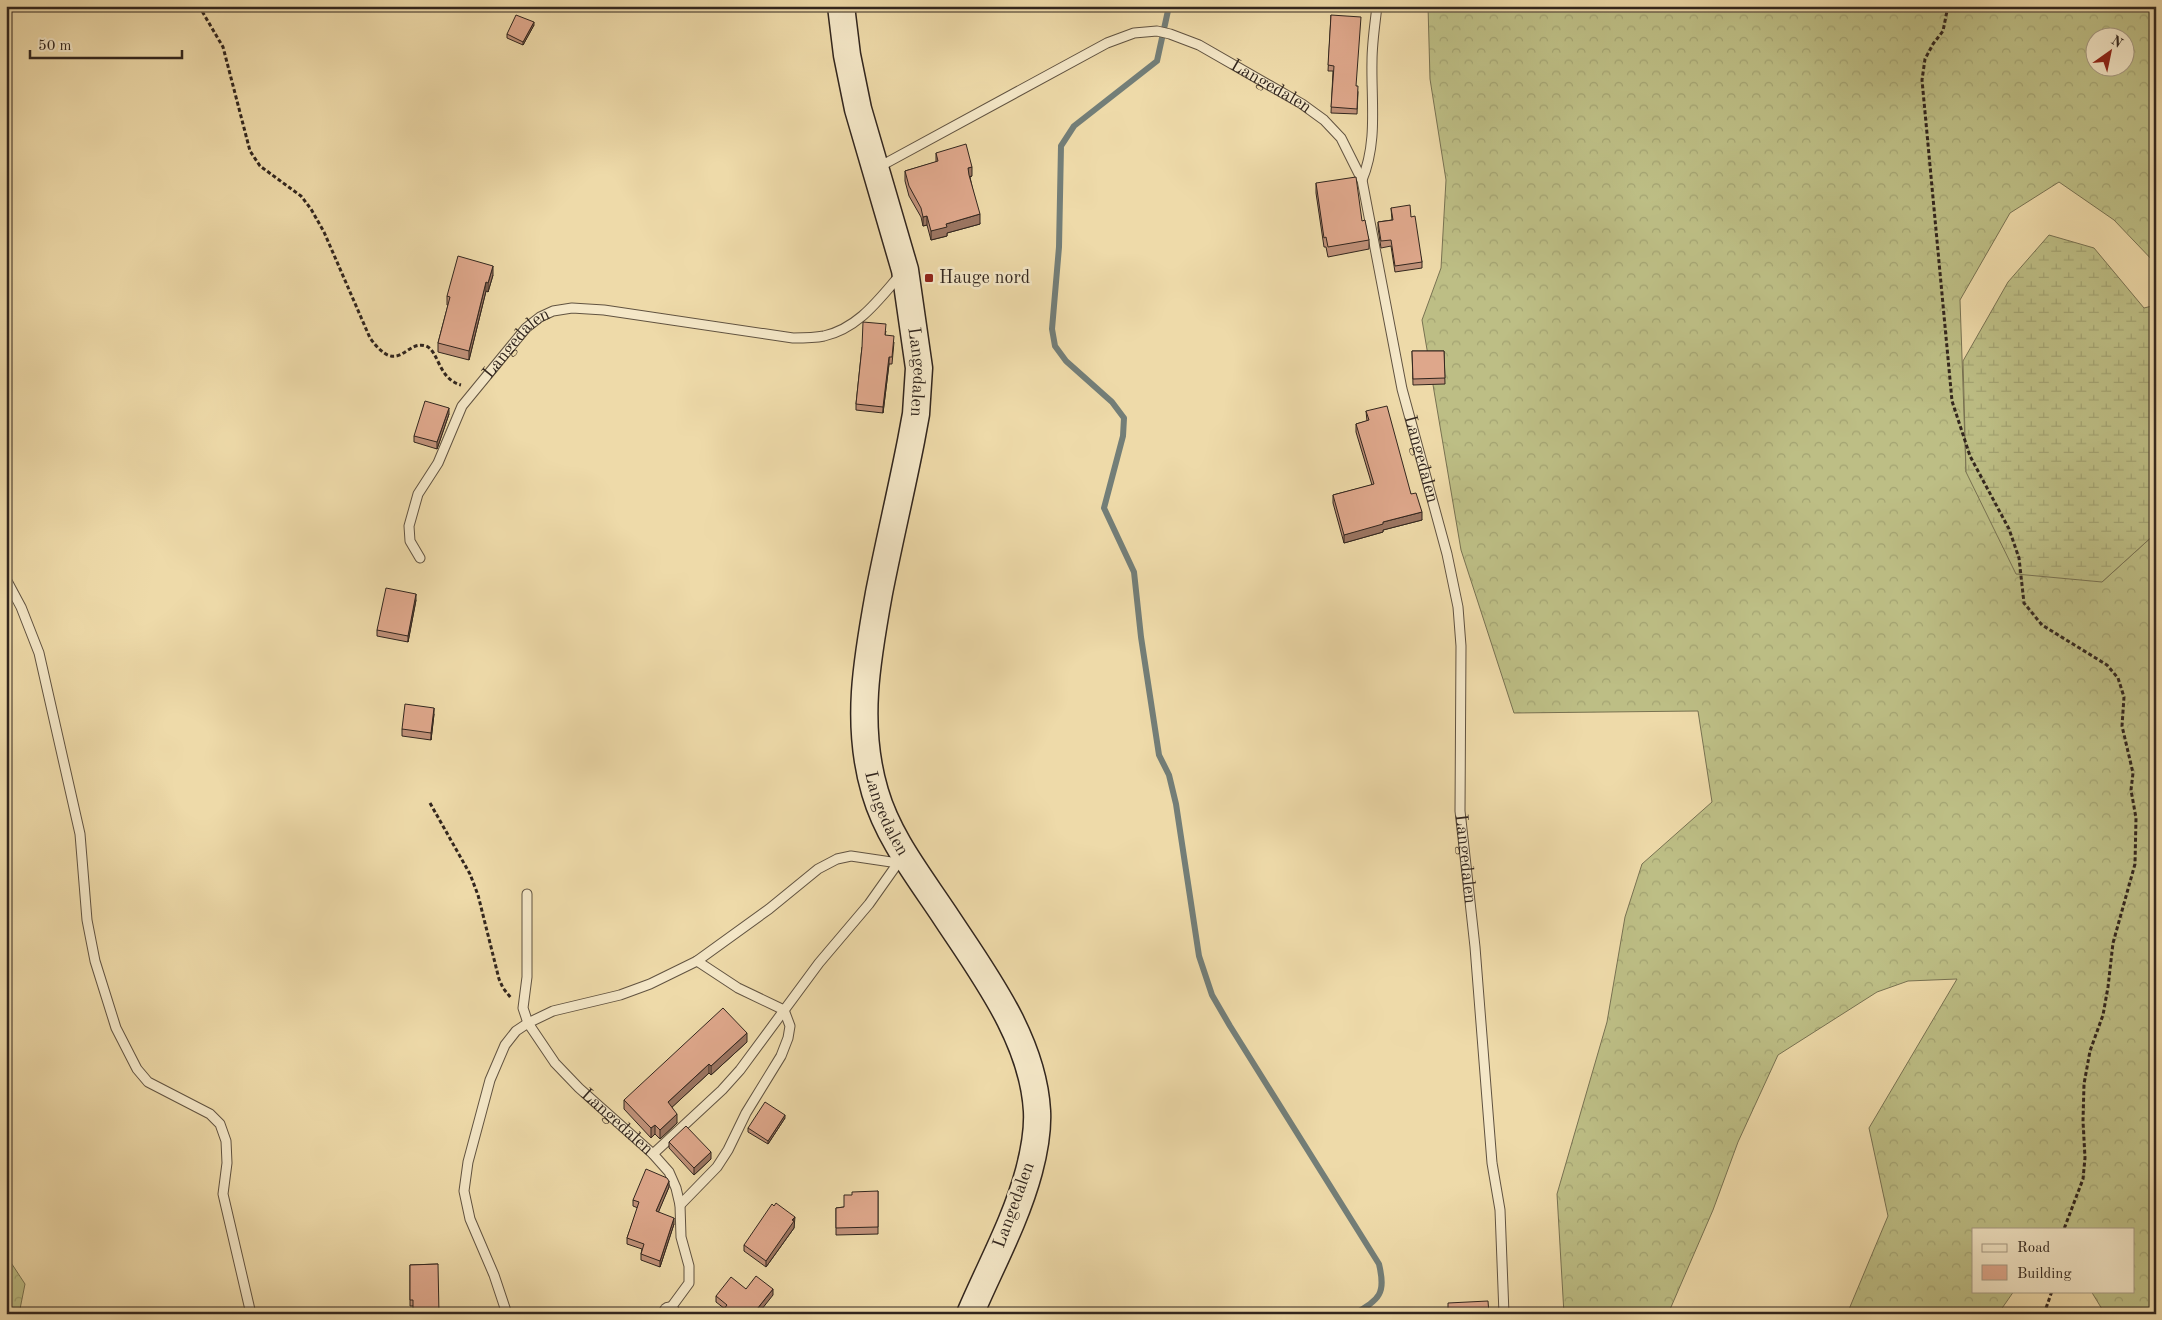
<svg xmlns="http://www.w3.org/2000/svg" width="2162" height="1320" viewBox="0 0 2162 1320" font-family="'Old Standard TT',serif">
<defs>
<pattern id="forest-crowns" width="20" height="18" patternUnits="userSpaceOnUse" patternTransform="scale(1.25)"><rect width="20" height="18" fill="#bdbe85"/><path d="M2 6a3 3 0 1 1 6 0M12 15a3 3 0 1 1 6 0" fill="none" stroke="#a3a372"/></pattern>
<pattern id="wetland-marsh" width="20" height="14" patternUnits="userSpaceOnUse" patternTransform="scale(1.25)"><rect width="20" height="14" fill="#bdbe85"/><path d="M1 5h8M5 5V1M11 12h8M15 12V8" fill="none" stroke="#a3a372"/></pattern>
</defs>
<rect width="100%" height="100%" fill="#eedaa9"/>
<filter id="stains"><feTurbulence type="fractalNoise" baseFrequency=".004" numOctaves="4"/><feColorMatrix values="0 0 0 0 .2 0 0 0 0 .09 0 0 0 0 .02 0 0 0 .5 -.17"/></filter>
<radialGradient id="worn" r=".72"><stop offset=".6" stop-color="#630" stop-opacity="0"/><stop offset="1" stop-color="#630" stop-opacity=".3"/></radialGradient>
<g fill="url(#forest-crowns)" stroke="#787252" fill-rule="evenodd">
<path d="M 1428,6 L 2156,6 L 2156,264 L 2114,220 L 2059,182 L 2010,213 L 1960,300 L 1966,472 L 2102,582 L 2156,533 L 2156,1314 L 2105,1314 L 2091,1291 L 2133,1291 L 2133,1229 L 1973,1229 L 1973,1291 L 2014,1291 L 1998,1314 L 1847,1314 L 1888,1216 L 1869,1128 L 1957,979 L 1908,981 L 1877,992 L 1778,1055 L 1738,1142 L 1713,1210 L 1668,1314 L 1564,1314 L 1557,1194 L 1607,1022 L 1625,917 L 1642,864 L 1712,802 L 1698,711 L 1514,713 L 1461,550 L 1422,320 L 1441,268 L 1446,180 L 1430,79 ZM 2094,38 L 2124,38 L 2124,68 L 2094,68 Z"/>
<polygon points="6,1255 25,1284 19,1314 6,1314"/>
</g>
<polygon fill="url(#wetland-marsh)" stroke="#787252" points="2049,235 2094,248 2144,308 2156,305 2156,533 2102,582 2016,574 1966,472 1963,361 2008,282"/>
<g fill="none" stroke-linecap="round" stroke-linejoin="round">
<path stroke="#737e78" stroke-width="6" d="M 1169,6 L 1157,61 L 1074,126 L 1061,146 L 1059,247 L 1052,329 L 1055,346 L 1066,361 L 1112,402 L 1124,418 L 1123,436 L 1104,508 L 1134,572 L 1141,637 L 1159,755 L 1169,775 L 1176,804 L 1199,956 L 1212,995 L 1230,1026 L 1379,1264 C 1386,1294 1380,1299 1354,1314"/>
<defs>
<g id="service">
<path id="s1" d="M 877,168 L 1107,43 L 1134,33 L 1157,31 L 1170,34 L 1199,45 L 1302,104 L 1324,120 L 1341,138 L 1362,180 L 1402,389 L 1447,554 L 1458,607 L 1461,646 L 1460,811 L 1475,947 L 1492,1163 L 1500,1210 L 1504,1314"/>
<path d="M 1362,180 C 1378,142 1371,101 1372,61 C 1372,43 1375,24 1377,6"/>
<path id="s2" d="M 420,558 L 410,541 L 409,526 L 418,494 L 438,463 L 462,406 L 526,328 L 540,317 L 553,311 L 572,308 L 604,310 L 793,338 C 803,338 814,338 824,336 C 859,328 879,299 901,274"/>
<polyline points="6,579 21,607 39,653 80,834 87,920 95,961 116,1028 137,1069 148,1082 210,1114 220,1124 226,1141 227,1163 223,1194 251,1314"/>
<path id="s3" d="M 527,894 L 527,977 L 523,1008 L 528,1023 L 555,1063 L 579,1088 L 653,1154 L 669,1172 L 676,1188 L 680,1205 L 681,1237 L 689,1266 L 689,1283 L 667,1313"/>
<polyline points="653,1154 722,1090 740,1070 819,963 869,904 898,863"/>
<polyline points="680,1205 717,1167 728,1150 746,1113 781,1056 788,1038 790,1026 784,1010 738,988 697,961"/>
<polyline points="507,1314 494,1275 470,1219 464,1191 468,1162 490,1080 505,1045 516,1031 528,1023 553,1011 620,995 650,984 697,961 769,909 818,869 837,859 851,856 898,863 904,860"/>
</g>
<polyline id="minor" points="669,1312 671,1314"/>
<g id="secondary">
<path id="s4" d="M 841,6 L 847,55 L 858,109 L 905,270 L 919,368 L 916,414 L 911,441 C 901,492 889,542 879,593 C 867,659 855,725 875,792 C 888,837 918,875 944,914 C 982,972 1033,1038 1037,1111 C 1038,1130 1034,1152 1029,1171 C 1016,1220 990,1267 970,1314"/>
</g>
</defs>
<use href="#service" stroke="#615341" stroke-width="11"/>
<use href="#minor" stroke="#615341" stroke-width="21"/>
<use href="#secondary" stroke="#32261e" stroke-width="29"/>
<g stroke="#32261e" stroke-width="3" stroke-dasharray="4 2.5" stroke-linecap="butt">
<path d="M 199,6 L 223,47 L 250,151 L 260,166 L 301,196 L 311,209 L 324,232 L 370,338 C 399,378 405,339 426,346 C 439,351 438,379 461,385"/>
<polyline points="1948,6 1943,31 1933,44 1925,59 1922,80 1952,401 1970,456 2009,529 2019,558 2024,603 2042,625 2107,665 2118,678 2124,697 2122,726 2133,773 2131,790 2136,818 2135,864 2113,943 2108,987 2103,1015 2090,1051 2084,1084 2083,1121 2085,1158 2083,1179 2064,1229"/>
<polyline points="430,803 470,874 478,895 499,979 503,988 511,998"/>
<polyline points="2044,1314 2052,1291"/>
</g>
<use href="#service" stroke="#f4e7c7" stroke-width="9"/>
<use href="#minor" stroke="#f4e7c7" stroke-width="19"/>
<use href="#secondary" stroke="#f4e7c7" stroke-width="26"/>
</g>
<g fill="#bf9078" stroke="#32261e">
<polygon points="1331,15 1358,92 1357,114 1331,113 1333,71 1328,71"/>
<polygon points="534,25 523,45 507,38 507,34"/>
<polygon points="936,153 972,176 970,177 980,224 947,233 947,236 931,240 927,225 923,226 921,217 909,196 905,181 905,171 936,162"/>
<polygon points="1316,183 1362,221 1369,240 1369,249 1328,257 1326,247 1324,247 1316,193"/>
<polygon points="1391,208 1411,217 1422,262 1422,268 1395,272 1391,246 1381,248 1378,228 1378,222 1392,220"/>
<polygon points="493,275 488,292 486,291 469,360 438,352 438,343 448,305 447,305 447,296"/>
<polygon points="886,331 885,335 894,342 892,364 889,364 883,413 856,410 856,404 862,347"/>
<polygon points="1412,351 1444,351 1445,384 1413,385"/>
<polygon points="1366,411 1411,494 1422,520 1383,530 1383,532 1344,543 1333,503 1333,495 1372,485 1356,432 1356,424 1367,421"/>
<polygon points="449,414 437,449 414,442 414,436"/>
<polygon points="416,600 408,642 377,636 377,630"/>
<polygon points="434,714 431,740 402,736 402,729"/>
<polygon points="747,1042 711,1075 709,1073 672,1107 677,1123 660,1139 655,1134 651,1138 624,1109 624,1100"/>
<polygon points="785,1118 768,1144 748,1132 748,1128"/>
<polygon points="669,1142 711,1159 694,1175 669,1148"/>
<polygon points="669,1187 658,1212 674,1224 660,1267 641,1260 641,1254 642,1249 627,1244 627,1238 638,1208 633,1206 633,1200"/>
<polygon points="878,1191 878,1234 836,1235 836,1208 844,1207"/>
<polygon points="795,1223 794,1224 794,1228 766,1267 744,1251 744,1245"/>
<polygon points="438,1264 413,1306 410,1306 410,1265"/>
<polygon points="746,1289 773,1295 725,1309 716,1302 716,1296"/>
</g>
<g fill="#9b7561" stroke="#32261e">
<polygon points="534,22 534,25 523,45 523,42"/>
<polygon points="972,167 972,176 968,177 968,168"/>
<polygon points="980,214 980,224 947,233 947,236 931,240 931,231 946,224"/>
<polygon points="927,216 927,225 923,226 923,217"/>
<polygon points="493,266 493,275 488,292 488,283"/>
<polygon points="486,282 486,291 469,360 469,351"/>
<polygon points="889,357 889,364 883,413 883,407"/>
<polygon points="449,408 449,414 437,449 437,442"/>
<polygon points="1422,512 1422,520 1383,530 1383,532 1344,543 1344,535 1383,522"/>
<polygon points="416,594 416,600 408,642 408,636"/>
<polygon points="434,708 434,714 431,740 431,733"/>
<polygon points="747,1033 747,1042 711,1075 711,1066"/>
<polygon points="709,1064 709,1073 668,1111 668,1102"/>
<polygon points="677,1114 677,1123 660,1139 660,1130"/>
<polygon points="785,1115 785,1118 768,1144 768,1141"/>
<polygon points="655,1125 655,1134 651,1138 651,1128"/>
<polygon points="711,1152 711,1159 694,1175 694,1168"/>
<polygon points="669,1181 669,1187 656,1218 656,1211"/>
<polygon points="795,1217 794,1228 766,1267 766,1261"/>
<polygon points="674,1218 674,1224 660,1267 660,1261"/>
<polygon points="773,1289 773,1295 758,1314 753,1314"/>
</g>
<g fill="#dea78b" stroke="#32261e">
<polygon points="516,15 534,22 523,42 507,34"/>
<polygon points="1331,15 1361,17 1356,86 1358,86 1357,109 1331,107 1334,66 1328,65"/>
<polygon points="966,144 972,167 968,168 969,175 980,214 946,224 947,227 931,231 927,216 923,217 921,208 909,186 905,171 938,161 936,153"/>
<polygon points="1356,177 1362,221 1365,220 1369,240 1328,247 1326,237 1324,238 1316,183"/>
<polygon points="1410,205 1411,217 1415,216 1422,262 1395,266 1391,240 1381,241 1378,222 1393,220 1391,208"/>
<polygon points="458,256 493,266 488,283 486,282 469,351 438,343 450,297 447,296"/>
<polygon points="863,322 886,324 885,335 894,336 892,357 889,357 883,407 856,404 862,347"/>
<polygon points="1412,351 1444,351 1445,378 1413,379"/>
<polygon points="425,401 449,408 437,442 414,436"/>
<polygon points="1387,406 1411,494 1416,493 1422,512 1383,522 1383,524 1344,535 1333,495 1374,484 1356,424 1369,420 1366,411"/>
<polygon points="386,588 416,594 408,636 377,630"/>
<polygon points="405,704 434,708 431,733 402,729"/>
<polygon points="723,1008 747,1033 711,1066 709,1064 668,1102 677,1114 660,1130 655,1125 651,1128 624,1100"/>
<polygon points="765,1102 785,1115 768,1141 748,1128"/>
<polygon points="686,1126 711,1152 694,1168 669,1142"/>
<polygon points="646,1169 667,1178 669,1181 656,1211 674,1218 660,1261 641,1254 644,1244 627,1238 639,1202 633,1200"/>
<polygon points="878,1191 878,1227 836,1228 836,1208 844,1207 844,1195 852,1195 852,1192"/>
<polygon points="776,1203 795,1217 792,1220 794,1221 766,1261 744,1245 772,1204 774,1206"/>
<polygon points="438,1264 439,1314 413,1314 413,1300 410,1300 410,1265"/>
<polygon points="756,1276 773,1289 753,1314 720,1314 727,1305 716,1296 731,1277 746,1289"/>
<polygon points="1488,1301 1489,1314 1448,1314 1448,1303"/>
</g>
<rect fill="#8f2418" stroke="#f4e7c7" stroke-width="2" x="924" y="273" width="10" height="10" rx="2.5"/>
<g text-anchor="middle" dominant-baseline="central" stroke-width="5" stroke-linejoin="round" paint-order="stroke">
<g font-size="18" fill="#32261e" stroke="#f4e7c7">
<text stroke="none"><textPath href="#s1" startOffset="441">Langedalen</textPath></text>
<text stroke="none"><textPath href="#s2" startOffset="250">Langedalen</textPath></text>
<text stroke="none"><textPath href="#s4" startOffset="375">Langedalen</textPath></text>
<text stroke="none"><textPath href="#s1" startOffset="861">Langedalen</textPath></text>
<text stroke="none"><textPath href="#s4" startOffset="825">Langedalen</textPath></text>
<text stroke="none"><textPath href="#s1" startOffset="1266">Langedalen</textPath></text>
<text stroke="none"><textPath href="#s3" startOffset="264">Langedalen</textPath></text>
<text transform="translate(1014 1205) rotate(-70)">Langedalen</text>
</g>
<g font-size="18" fill="#32261e" stroke="#f4e7c7" text-anchor="start">
<text x="939" y="278">Hauge nord</text>
</g>
</g>
<rect width="2162" height="1320" fill="none" stroke="#eedaa9" stroke-width="25"/>
<rect x="8" y="8" width="2147" height="1305" fill="none" stroke="#32261e" stroke-width="2.5"/>
<rect x="12" y="12" width="2137" height="1295" fill="none" stroke="#32261e"/>
<rect x="1972" y="1228" width="162" height="65" fill="#f4e7c7" stroke="#a69a83"/>
<rect x="1982" y="1244" width="25" height="8" fill="#f4e7c7" stroke="#a69a83"/>
<text x="2017" y="1252" font-size="15" fill="#32261e">Road</text>
<rect x="1982" y="1265" width="25" height="15" fill="#dea78b" stroke="#a69a83"/>
<text x="2017" y="1278" font-size="15" fill="#32261e">Building</text>
<g transform="translate(2110 52) rotate(33)"><circle r="24" fill="#f4e7c7" stroke="#a69a83"/>
<path d="M0-4L9 19L0 12L-9 19Z" fill="#8f2418"/>
<text y="-8" font-size="14" font-weight="bold" text-anchor="middle" fill="#32261e">N</text>
</g>
<path d="M30 50v8h152v-8" fill="none" stroke="#32261e" stroke-width="2.5"/>
<text x="38" y="50" font-size="15" fill="#32261e" stroke="#f4e7c7" stroke-width="4" paint-order="stroke">50 m</text>
<rect width="100%" height="100%" filter="url(#stains)"/>
<rect width="100%" height="100%" fill="url(#worn)"/>
</svg>
